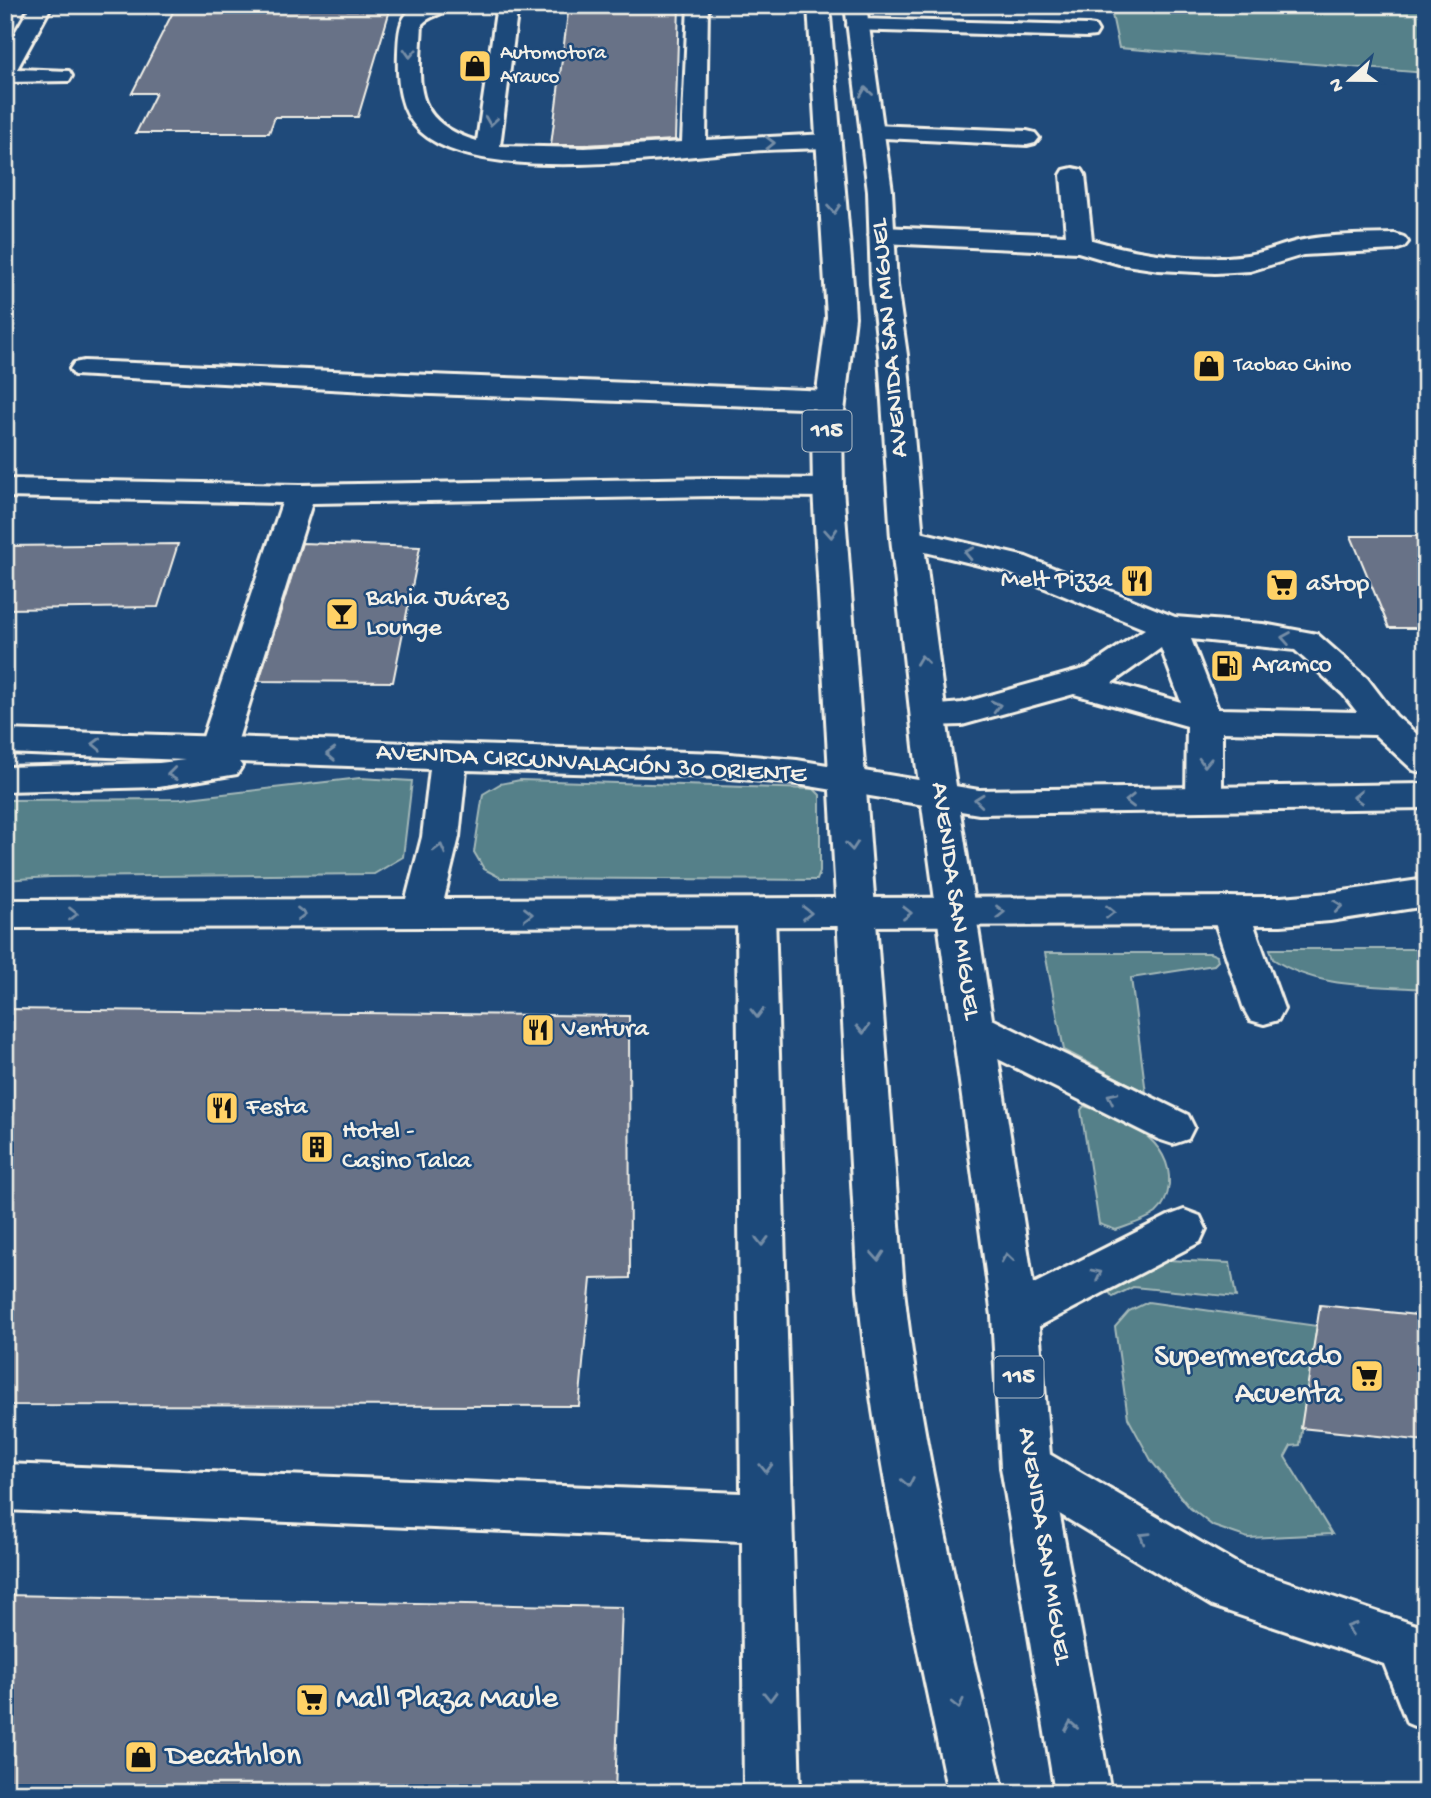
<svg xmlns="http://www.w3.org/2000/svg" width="1431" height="1798" viewBox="0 0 1431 1798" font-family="'Gochi Hand',sans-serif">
<rect width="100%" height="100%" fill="#1f4a7a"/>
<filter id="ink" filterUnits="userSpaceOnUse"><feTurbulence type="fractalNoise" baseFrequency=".0143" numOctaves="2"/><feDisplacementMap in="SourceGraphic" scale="14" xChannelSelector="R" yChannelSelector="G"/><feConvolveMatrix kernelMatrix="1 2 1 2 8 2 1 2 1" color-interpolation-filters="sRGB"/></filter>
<g filter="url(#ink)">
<g fill="#548089" stroke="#a4b8b8" stroke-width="2">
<polygon points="1110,5 1426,5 1426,73 1119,48"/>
<polygon points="360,778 412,781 403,857 374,874 50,877 5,880 5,800 180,799"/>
<polygon points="520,780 814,789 820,795 820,872 817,880 501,878 484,869 474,852 483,794 500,784"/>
<path d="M 1270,949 L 1426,949 L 1426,989 C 1375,985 1317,989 1273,959 Z"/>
<polygon points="1045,953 1210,953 1217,956 1218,961 1214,965 1131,978 1146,1093 1064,1050"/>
<path d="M 1084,1106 C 1121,1116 1172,1139 1169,1184 C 1168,1195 1164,1206 1156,1213 C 1145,1221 1129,1225 1116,1230 L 1099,1224 L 1081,1110 Z"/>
<path d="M 1167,1260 L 1230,1263 L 1236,1297 L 1133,1287 L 1113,1297 L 1108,1291 C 1127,1274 1142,1265 1167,1260 Z"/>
<polygon points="1148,1302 1317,1326 1300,1445 1291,1446 1285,1457 1332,1534 1248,1538 1213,1526 1190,1508 1152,1462 1128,1418 1115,1327 1129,1311"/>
</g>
<g fill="#687287" stroke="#f4f1e8" stroke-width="2">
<polygon points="569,5 679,5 675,140 585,145 551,145"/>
<polygon points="231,6 350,6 348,10 390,10 358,117 275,117 269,133 136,133 156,93 132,93 174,10 229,10"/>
<polygon points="1351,536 1426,536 1426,628 1389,628"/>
<polygon points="302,543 420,547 393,682 259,681"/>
<polygon points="178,544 158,607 5,609 5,546"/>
<polygon points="5,1009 629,1016 630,1278 591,1279 579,1406 5,1405"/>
<polygon points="1320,1305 1426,1316 1426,1441 1301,1428"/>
<polygon points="5,1595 622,1607 615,1793 5,1793"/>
</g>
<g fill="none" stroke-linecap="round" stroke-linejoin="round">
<defs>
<g id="minor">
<polygon points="31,5 52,5 17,69 69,71 72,76 69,81 5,82 5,50"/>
<path d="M 421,5 L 453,5 C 446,15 431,14 422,24 C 419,82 410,121 477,141 L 497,5 L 518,5 L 500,146 L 585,148 L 682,142 L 688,5 L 708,5 L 706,140 L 828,134 L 836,136 L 840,141 L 836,146 L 828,148 C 801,149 775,149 748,151 C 672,157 480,186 421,132 C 399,112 397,81 398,53 C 399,34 398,12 421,5 Z"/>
<polygon points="858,19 1087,25 1095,26 1098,31 1095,36 1087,37 850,30 847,25 850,20"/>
<polygon points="872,125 1027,131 1035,133 1039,138 1035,143 1027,145 864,137 860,132 864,127"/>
<path d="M 1073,168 L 1082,170 L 1085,175 L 1092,240 C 1141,254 1196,262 1247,255 C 1264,253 1281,245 1298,241 C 1330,234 1363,235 1395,234 L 1404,237 L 1408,242 L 1404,247 L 1395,250 L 1303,255 L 1250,271 L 1215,273 L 1159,270 L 1119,264 L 1078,252 L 882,243 L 873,240 L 869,235 L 873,230 L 882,227 L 1066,235 L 1061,175 L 1064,170 Z"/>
<polygon points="84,361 830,391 840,394 844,400 840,406 830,409 404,393 74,375 70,369 74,363"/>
<polygon points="715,478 828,479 839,482 843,488 839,494 828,497 715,496 312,503 235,749 230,757 217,761 204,757 199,749 282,503 5,497 5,479 300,485"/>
<path d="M 907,529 L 1026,557 L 1175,617 L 1263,624 L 1317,634 L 1367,678 L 1396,716 L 1426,742 L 1426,774 L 1413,770 L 1375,735 L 1222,732 L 1222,799 L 1217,808 L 1204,811 L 1191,808 L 1186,799 L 1187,726 L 1074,694 L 962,725 L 929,726 L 917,723 L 912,715 L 917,707 L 962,703 L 1087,668 L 1145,629 L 1004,571 L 896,545 L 891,538 L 896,531 ZM 1191,639 L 1295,650 L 1343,694 L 1357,712 L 1218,709 ZM 1161,648 L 1181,702 L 1112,683 Z"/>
<polygon points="1230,897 1244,901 1249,911 1284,1009 1278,1020 1264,1024 1250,1020 1244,1009 1211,911 1216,901"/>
<polygon points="756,899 770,903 775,913 800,1793 744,1793 742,1541 5,1510 5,1464 741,1493 737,913 742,903"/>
<polygon points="973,1013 988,1017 1188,1115 1194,1127 1188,1139 1173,1144 1158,1139 958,1039 952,1028 958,1017"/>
<polygon points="1184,1210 1200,1216 1206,1229 1200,1242 1032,1330 1015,1336 998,1330 992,1316 998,1302 1168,1216"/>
<polygon points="1026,1444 1044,1451 1243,1567 1422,1627 1426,1636 1426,1731 1407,1723 1384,1664 1212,1606 1008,1483 1001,1467 1008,1451"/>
</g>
<polygon id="major" points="5,730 719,753 797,760 979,790 1426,784 1426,808 979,814 797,784 719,777 466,770 459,837 444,899 1281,897 1330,893 1426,879 1426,906 1330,921 1281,925 5,928 5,900 406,899 422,837 430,769 239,762 242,766 237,774 159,787 5,791 5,767 159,763 185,760 5,753"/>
<g id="highway">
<path d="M 808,5 L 829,5 L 853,284 L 855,317 L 842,429 L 843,488 L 904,1290 C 923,1460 966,1626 1004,1793 L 948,1793 C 914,1626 874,1460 858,1290 L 813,488 L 812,429 L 827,317 Z"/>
<polygon points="845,5 866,5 892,191 897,285 907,355 923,538 950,747 1038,1316 1051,1467 1111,1793 1055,1793 1001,1467 992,1316 914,747 891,538 879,355 871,285 868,191"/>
</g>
</defs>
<use href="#minor" stroke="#f4f1e8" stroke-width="6"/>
<use href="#major" stroke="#f4f1e8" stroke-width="6"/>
<use href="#highway" stroke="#f4f1e8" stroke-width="6"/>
<use href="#minor" fill="#1f4a7a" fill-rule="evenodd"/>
<use href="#major" fill="#1f4a7a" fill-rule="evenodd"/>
<use href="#highway" fill="#1f4a7a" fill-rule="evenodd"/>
</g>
<defs><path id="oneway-chevron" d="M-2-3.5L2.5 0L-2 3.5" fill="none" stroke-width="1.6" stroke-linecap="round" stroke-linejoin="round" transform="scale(1.75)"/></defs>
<g stroke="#748da6">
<use href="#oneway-chevron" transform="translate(410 53) rotate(92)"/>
<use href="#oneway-chevron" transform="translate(866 92) rotate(-98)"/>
<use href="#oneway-chevron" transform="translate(491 121) rotate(98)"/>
<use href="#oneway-chevron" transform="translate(770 143) rotate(-1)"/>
<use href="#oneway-chevron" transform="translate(834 209) rotate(85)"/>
<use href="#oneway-chevron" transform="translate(831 533) rotate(86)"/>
<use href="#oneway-chevron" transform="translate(969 553) rotate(-167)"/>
<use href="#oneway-chevron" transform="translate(1286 638) rotate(-170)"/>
<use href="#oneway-chevron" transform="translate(922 660) rotate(-97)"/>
<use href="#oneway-chevron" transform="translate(996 706) rotate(-14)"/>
<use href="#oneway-chevron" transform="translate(97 744) rotate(-178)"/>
<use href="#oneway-chevron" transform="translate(331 754) rotate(-178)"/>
<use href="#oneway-chevron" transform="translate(1205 762) rotate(92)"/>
<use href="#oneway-chevron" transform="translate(172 774) rotate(173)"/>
<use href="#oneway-chevron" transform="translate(1358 797) rotate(179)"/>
<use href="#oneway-chevron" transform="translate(979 800) rotate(-174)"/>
<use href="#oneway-chevron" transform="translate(1130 801) rotate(179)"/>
<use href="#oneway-chevron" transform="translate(852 846) rotate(85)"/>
<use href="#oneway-chevron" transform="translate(440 849) rotate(-75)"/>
<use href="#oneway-chevron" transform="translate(1338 906) rotate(-7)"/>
<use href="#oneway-chevron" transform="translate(1000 912)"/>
<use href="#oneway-chevron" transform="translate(1110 912)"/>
<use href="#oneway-chevron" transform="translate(807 913)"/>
<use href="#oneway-chevron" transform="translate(907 913)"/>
<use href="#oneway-chevron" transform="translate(73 914)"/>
<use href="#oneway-chevron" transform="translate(301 914)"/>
<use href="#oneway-chevron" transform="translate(528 914)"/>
<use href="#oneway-chevron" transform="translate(757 1013) rotate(89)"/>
<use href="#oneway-chevron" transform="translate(863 1029) rotate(87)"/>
<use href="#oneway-chevron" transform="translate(1112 1097) rotate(-154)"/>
<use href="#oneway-chevron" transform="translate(762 1241) rotate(89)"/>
<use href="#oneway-chevron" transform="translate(878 1256) rotate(86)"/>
<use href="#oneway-chevron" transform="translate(1007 1258) rotate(-98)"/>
<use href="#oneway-chevron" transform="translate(1097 1274) rotate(-27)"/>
<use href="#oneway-chevron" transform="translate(766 1468) rotate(89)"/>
<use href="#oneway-chevron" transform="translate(908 1482) rotate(79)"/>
<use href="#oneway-chevron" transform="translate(1144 1537) rotate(-149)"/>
<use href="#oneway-chevron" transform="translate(1351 1628) rotate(-162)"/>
<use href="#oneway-chevron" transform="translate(770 1696) rotate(89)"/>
<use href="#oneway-chevron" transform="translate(958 1704) rotate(77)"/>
<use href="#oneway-chevron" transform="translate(1071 1726) rotate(-100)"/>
</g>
</g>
<defs>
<symbol id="shop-square" viewBox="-11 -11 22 22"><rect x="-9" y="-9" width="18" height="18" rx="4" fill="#ffd166" stroke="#1f4a7a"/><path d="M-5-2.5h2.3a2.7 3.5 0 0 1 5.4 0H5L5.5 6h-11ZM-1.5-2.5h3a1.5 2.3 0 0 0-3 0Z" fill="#111"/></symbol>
<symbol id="restaurant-square" viewBox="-11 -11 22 22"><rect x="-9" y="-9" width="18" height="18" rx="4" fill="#ffd166" stroke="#1f4a7a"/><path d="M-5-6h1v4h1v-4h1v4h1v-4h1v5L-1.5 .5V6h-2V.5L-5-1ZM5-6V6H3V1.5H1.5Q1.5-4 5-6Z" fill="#111"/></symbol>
<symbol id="supermarket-square" viewBox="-11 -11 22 22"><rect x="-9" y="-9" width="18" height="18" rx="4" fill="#ffd166" stroke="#1f4a7a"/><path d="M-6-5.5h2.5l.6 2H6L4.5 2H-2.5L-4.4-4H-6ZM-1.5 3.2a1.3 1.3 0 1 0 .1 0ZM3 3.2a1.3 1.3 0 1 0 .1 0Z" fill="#111"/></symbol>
<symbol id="bar-square" viewBox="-11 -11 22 22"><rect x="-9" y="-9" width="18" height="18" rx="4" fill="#ffd166" stroke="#1f4a7a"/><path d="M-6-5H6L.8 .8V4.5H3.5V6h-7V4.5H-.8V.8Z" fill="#111"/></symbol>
<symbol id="fuel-square" viewBox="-11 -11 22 22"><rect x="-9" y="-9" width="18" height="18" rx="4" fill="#ffd166" stroke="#1f4a7a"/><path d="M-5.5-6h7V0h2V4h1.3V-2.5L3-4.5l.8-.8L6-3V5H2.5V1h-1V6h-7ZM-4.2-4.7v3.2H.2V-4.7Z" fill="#111"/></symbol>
<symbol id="building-square" viewBox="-11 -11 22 22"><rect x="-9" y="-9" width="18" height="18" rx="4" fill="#ffd166" stroke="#1f4a7a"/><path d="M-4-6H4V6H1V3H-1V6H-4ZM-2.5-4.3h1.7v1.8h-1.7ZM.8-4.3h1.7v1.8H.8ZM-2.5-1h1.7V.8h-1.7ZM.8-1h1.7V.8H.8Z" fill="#111"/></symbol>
</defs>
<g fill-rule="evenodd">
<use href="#shop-square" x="456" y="47" width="38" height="38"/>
<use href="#shop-square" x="1190" y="347" width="38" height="38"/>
<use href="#restaurant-square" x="1118" y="562" width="38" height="38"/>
<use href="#supermarket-square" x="1263" y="566" width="38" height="38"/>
<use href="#bar-square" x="323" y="595" width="38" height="38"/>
<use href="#fuel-square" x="1208" y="647" width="38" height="38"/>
<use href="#restaurant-square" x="519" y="1011" width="38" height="38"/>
<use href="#restaurant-square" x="203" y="1089" width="38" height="38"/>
<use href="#building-square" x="298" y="1128" width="38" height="38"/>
<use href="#supermarket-square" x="1348" y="1357" width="38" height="38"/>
<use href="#supermarket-square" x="293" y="1681" width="38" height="38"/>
<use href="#shop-square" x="122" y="1738" width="38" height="38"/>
</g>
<g text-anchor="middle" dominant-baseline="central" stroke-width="5" stroke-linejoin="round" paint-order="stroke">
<g font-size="21" fill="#f4f1e8" stroke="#1f4a7a" text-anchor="start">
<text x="500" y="54">Automotora<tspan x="500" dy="24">Arauco</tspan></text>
<text x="1234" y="366">Taobao Chino</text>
</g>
<g fill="#1f4a7a" stroke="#b4bfc7" stroke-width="2">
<rect x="802.5" y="410.5" width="49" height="41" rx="5"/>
<rect x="994.5" y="1356.5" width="49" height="41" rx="5"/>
</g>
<g font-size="24" font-weight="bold" fill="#f4f1e8">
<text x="827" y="431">115</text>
<text x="1019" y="1377">115</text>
</g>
<g font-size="26" fill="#f4f1e8" stroke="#1f4a7a">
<text transform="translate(891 338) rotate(-95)">AVENIDA SAN MIGUEL</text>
<text transform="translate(591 765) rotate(3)">AVENIDA CIRCUNVALACIÓN 30 ORIENTE</text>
<text transform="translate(954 901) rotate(82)">AVENIDA SAN MIGUEL</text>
<text transform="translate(1043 1546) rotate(81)">AVENIDA SAN MIGUEL</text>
</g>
<g font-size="26" fill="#f4f1e8" stroke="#1f4a7a" text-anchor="start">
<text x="1112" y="581" text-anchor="end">Melt Pizza</text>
<text x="1306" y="585">aStop</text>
<text x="366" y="599">Bahia Juárez<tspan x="366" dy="30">Lounge</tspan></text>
<text x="1252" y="666">Aramco</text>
<text x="562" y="1030">Ventura</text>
<text x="246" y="1108">Festa</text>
<text x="342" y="1132">Hotel -<tspan x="342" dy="30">Casino Talca</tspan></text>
</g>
<g font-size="32" fill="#f4f1e8" stroke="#1f4a7a" text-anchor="start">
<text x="1342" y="1358" text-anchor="end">Supermercado<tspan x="1342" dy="37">Acuenta</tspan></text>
<text x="336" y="1700">Mall Plaza Maule</text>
<text x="166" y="1757">Decathlon</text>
</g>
</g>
<rect width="1431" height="1798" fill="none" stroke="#1f4a7a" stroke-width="28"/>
<rect x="14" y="14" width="1403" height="1770" fill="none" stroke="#f4f1e8" stroke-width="2.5" filter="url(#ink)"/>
<g transform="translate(1350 80) rotate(249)" stroke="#1f4a7a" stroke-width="5" paint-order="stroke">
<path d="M0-5L12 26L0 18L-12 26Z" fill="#f4f1e8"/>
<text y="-10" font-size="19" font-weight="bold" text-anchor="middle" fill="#f4f1e8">N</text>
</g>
</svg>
